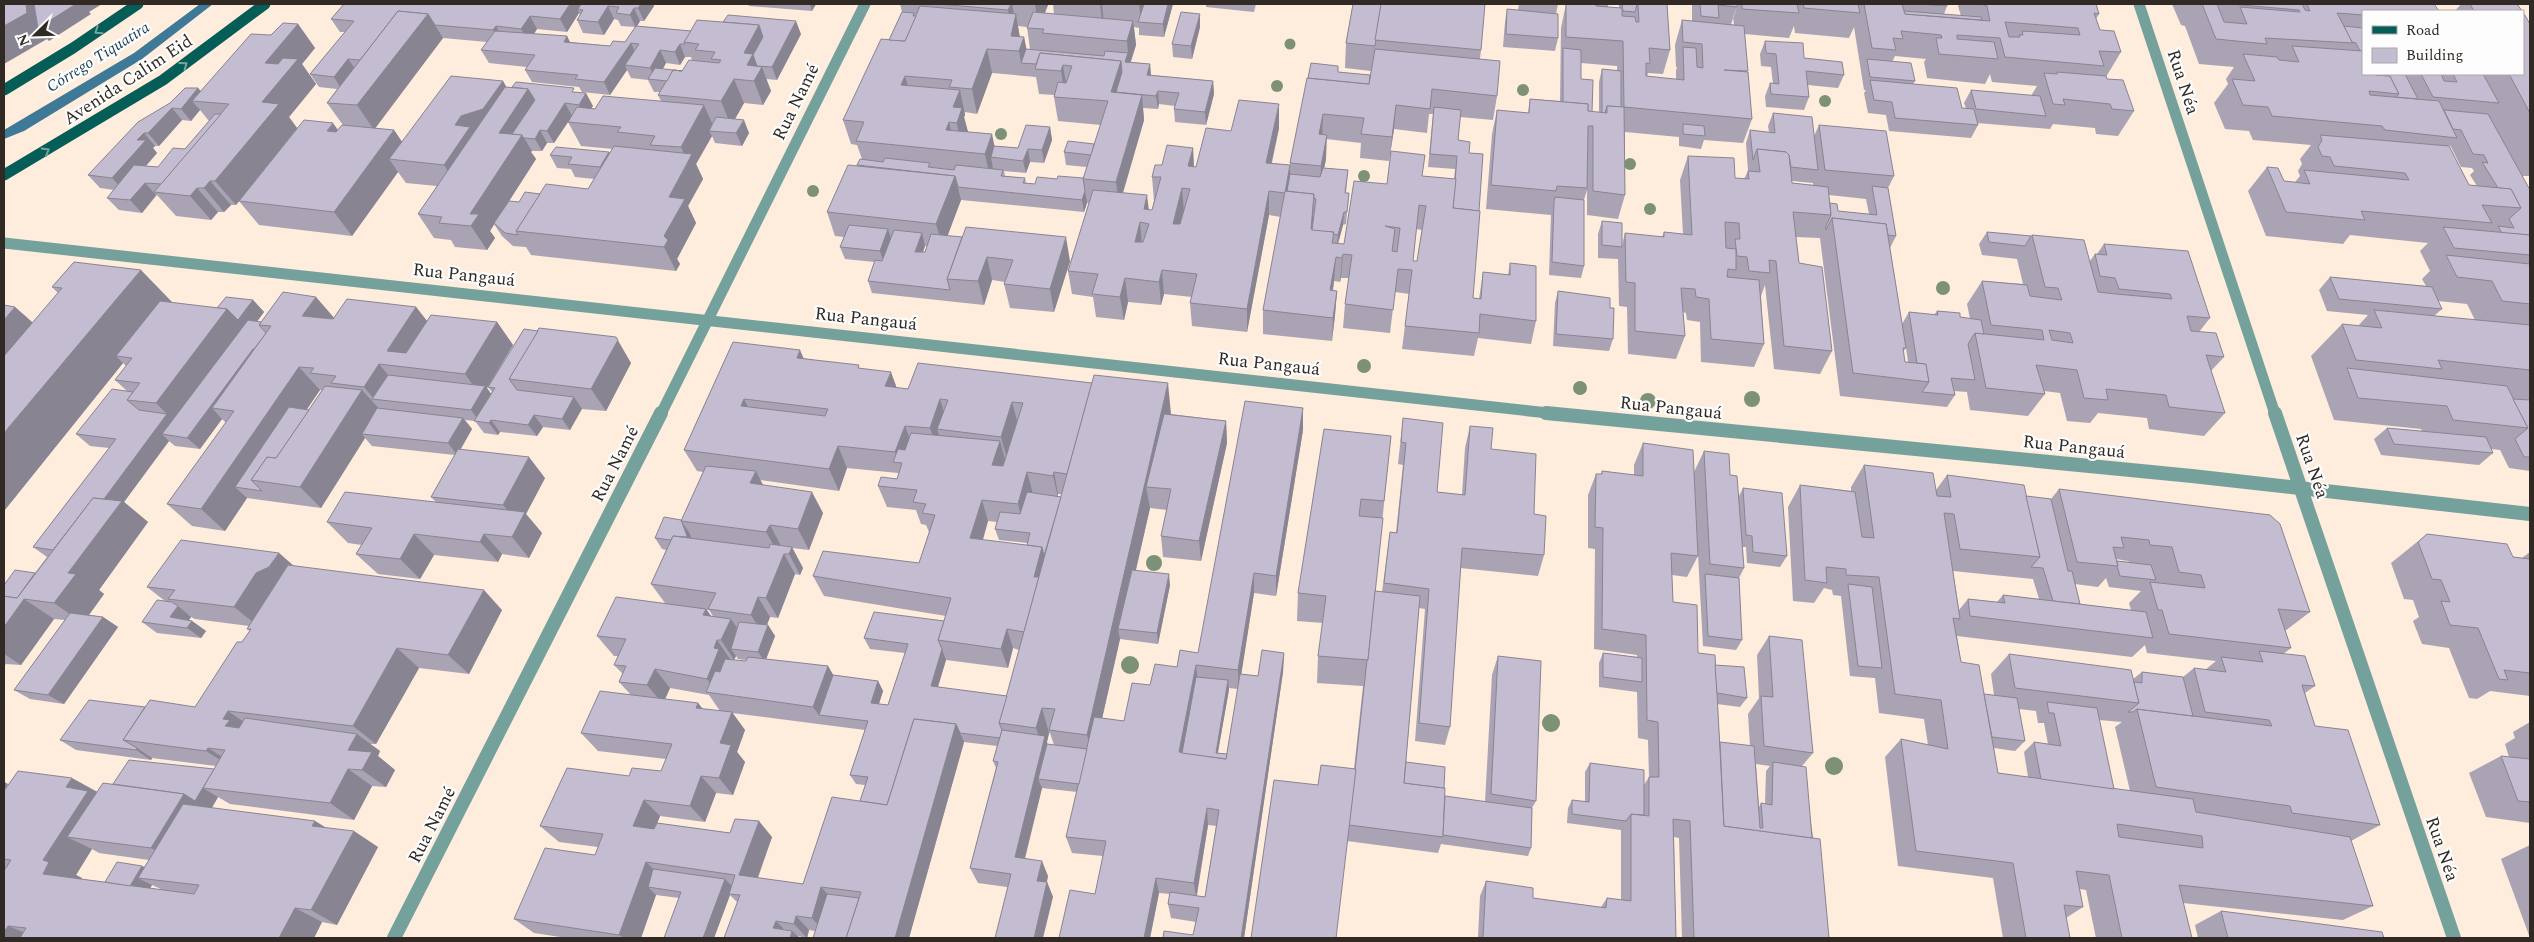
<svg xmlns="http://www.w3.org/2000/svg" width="2534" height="942" viewBox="0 0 2534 942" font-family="Spectral,serif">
<rect width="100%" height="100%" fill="#feecdc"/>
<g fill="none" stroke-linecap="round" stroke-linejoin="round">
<polygon fill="#3e7a98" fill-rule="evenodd" points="200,4 213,4 142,59 24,131 4,139 4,130 134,53"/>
<g stroke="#75a19d" stroke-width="11">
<polyline points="2139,4 2275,414"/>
<polyline points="4,243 1557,414"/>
<polyline points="661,414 865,4"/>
</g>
<g stroke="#75a19d" stroke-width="14">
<polyline points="1546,413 2192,476 2530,514"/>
<polyline points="2275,413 2454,938"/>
<polyline points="394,938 661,413"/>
</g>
<g stroke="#055d57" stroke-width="11">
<polyline points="4,90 73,48 138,4"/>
<polyline points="4,175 163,80 265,4"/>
</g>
</g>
<g fill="#7c9175">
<circle cx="1290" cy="44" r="5.5"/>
<circle cx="1277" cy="86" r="6"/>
<circle cx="1523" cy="90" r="6"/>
<circle cx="1825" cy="101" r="6"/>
<circle cx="1001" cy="134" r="6"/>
<circle cx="1630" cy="164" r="6"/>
<circle cx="1364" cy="176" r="6"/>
<circle cx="813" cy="191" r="6"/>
<circle cx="1650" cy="209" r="6"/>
<circle cx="1943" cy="288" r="7"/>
<circle cx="1364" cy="366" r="7"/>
<circle cx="1580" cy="388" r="7"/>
<circle cx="1752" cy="399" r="8"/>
<circle cx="1648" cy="401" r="8"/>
<circle cx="1154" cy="563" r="8"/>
<circle cx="1130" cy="665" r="9"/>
<circle cx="1551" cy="723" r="9"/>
<circle cx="1834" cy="766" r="9"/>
</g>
<g fill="#a9a3b4" fill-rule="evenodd">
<path d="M 342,4 L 653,4 L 654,6 L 644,21 L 640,21 L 637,26 L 691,31 L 801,34 L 777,80 L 766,79 L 771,91 L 763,105 L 744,103 L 735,119 L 749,133 L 742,146 L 715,143 L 712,136 L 696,164 L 703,179 L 688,206 L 696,223 L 677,259 L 680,264 L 676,271 L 531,255 L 526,247 L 513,246 L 502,236 L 494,224 L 490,231 L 495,238 L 487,250 L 455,247 L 451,240 L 434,238 L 418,214 L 437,186 L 406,183 L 398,172 L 352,236 L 259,225 L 239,201 L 236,205 L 231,205 L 224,212 L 218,212 L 211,220 L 176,216 L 157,195 L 142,213 L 119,210 L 107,198 L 114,190 L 100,188 L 88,175 L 170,103 L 198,88 L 201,91 L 271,35 L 298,24 L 315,48 L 302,64 L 316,84 L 289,117 L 297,128 L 338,130 L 343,125 L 327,103 L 337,89 L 319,87 L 310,74 L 345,32 L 340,32 L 331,19 L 343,5 ZM 579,13 L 580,15 L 577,20 L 583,33 L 604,35 L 614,19 L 618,20 L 621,26 L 635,27 L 625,42 L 610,46 L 570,42 L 567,36 L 534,34 L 537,29 L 567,32 ZM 443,38 L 487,42 L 481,50 L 489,63 L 527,67 L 525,70 L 532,82 L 579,87 L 582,92 L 610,95 L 627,70 L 631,78 L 648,80 L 654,92 L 660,92 L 658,95 L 661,101 L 595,109 L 591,108 L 593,106 L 576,92 L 506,87 L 503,81 L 402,142 L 394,130 L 374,128 ZM 685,57 L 691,57 L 692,60 L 682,71 L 663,69 L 666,63 L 680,65 ZM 200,110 L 209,121 L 185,149 L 158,167 L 146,166 L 157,153 L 153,148 L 155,146 L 159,146 L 182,120 L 191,121 ZM 568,122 L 581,146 L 613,149 L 610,153 L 609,152 L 550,155 L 557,168 L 571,169 L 575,177 L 595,179 L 588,189 L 540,194 L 519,202 L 509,201 L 536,159 L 531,152 L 532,151 L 542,151 L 547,143 L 554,143 Z"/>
<polygon points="748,4 816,4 812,11 749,6"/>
<path d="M 900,4 L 1048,4 L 1048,5 L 1045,13 L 1054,14 L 1053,4 L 1173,4 L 1164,37 L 1139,35 L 1139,28 L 1134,27 L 1136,45 L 1131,62 L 1150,64 L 1151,75 L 1213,81 L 1214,94 L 1206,125 L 1175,122 L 1174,109 L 1175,106 L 1159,104 L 1158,109 L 1143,108 L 1144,120 L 1123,193 L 1149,210 L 1152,210 L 1154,201 L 1152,177 L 1162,165 L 1193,148 L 1194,167 L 1196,167 L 1231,131 L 1279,128 L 1272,163 L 1290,165 L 1290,176 L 1290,163 L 1308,78 L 1338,72 L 1370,75 L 1371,71 L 1345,68 L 1346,43 L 1353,4 L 1481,50 L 1480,59 L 1497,96 L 1493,120 L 1460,117 L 1458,140 L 1469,153 L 1473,298 L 1479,299 L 1483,272 L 1508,275 L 1510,263 L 1536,321 L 1531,344 L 1478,338 L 1474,356 L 1402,349 L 1409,294 L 1395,292 L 1390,333 L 1343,328 L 1345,304 L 1349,278 L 1341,278 L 1340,282 L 1334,281 L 1333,291 L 1337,291 L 1335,315 L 1332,341 L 1263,334 L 1263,310 L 1281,217 L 1269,215 L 1247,332 L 1192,326 L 1190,303 L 1192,297 L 1164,294 L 1161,305 L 1128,302 L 1124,320 L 1096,317 L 1093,297 L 1072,294 L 1068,271 L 1089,203 L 1087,203 L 1084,212 L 961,200 L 947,236 L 1070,261 L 1054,312 L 1010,308 L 1004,284 L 1005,282 L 992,280 L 984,305 L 872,293 L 868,281 L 875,262 L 845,259 L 840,247 L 844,237 L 835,236 L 827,212 L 857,165 L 862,159 L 857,145 L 851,144 L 843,120 L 889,40 L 902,12 ZM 1018,26 L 1027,27 L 1030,49 L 1026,49 L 1024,37 L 1020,37 ZM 992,73 L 1036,77 L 1039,94 L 1054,95 L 1054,97 L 1058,121 L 1101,125 L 1094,144 L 1064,152 L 1066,165 L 1087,167 L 1083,178 L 1057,179 L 1035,184 L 1026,183 L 1025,178 L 1005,176 L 1004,171 L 1026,173 L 1030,162 L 1044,163 L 1052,140 L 1050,127 L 1018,148 L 994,146 L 968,132 L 964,117 L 965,115 L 965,112 L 977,114 ZM 1429,114 L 1433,114 L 1428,167 L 1455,169 L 1454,179 L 1422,176 L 1387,184 L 1344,244 L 1338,244 L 1343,225 L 1346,224 L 1349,193 L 1346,193 L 1348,170 L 1324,168 L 1326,159 L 1326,139 L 1361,143 L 1360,158 L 1389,161 L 1394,129 L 1427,133 ZM 1416,229 L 1422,230 L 1417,261 L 1413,261 ZM 925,246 L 927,246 L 925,252 L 923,252 Z"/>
<polygon points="1206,4 1256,4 1254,12 1206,7"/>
<polygon points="1519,4 1558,4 1556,14 1558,38 1555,51 1503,47 1505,22 1507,9 1518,10"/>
<path d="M 1566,4 L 1608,4 L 1608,7 L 1619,8 L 1619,4 L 1667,4 L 1670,50 L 1663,74 L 1648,73 L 1647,77 L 1676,79 L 1676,71 L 1677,67 L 1676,67 L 1675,45 L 1682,20 L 1692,21 L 1692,4 L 1737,4 L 1737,7 L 1731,24 L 1734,25 L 1733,17 L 1738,4 L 1947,4 L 1947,6 L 1944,14 L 1961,16 L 1958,6 L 1959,4 L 2096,4 L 2099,14 L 2096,19 L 2100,30 L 2121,52 L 2106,77 L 2107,79 L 2134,111 L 2118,136 L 2096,134 L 2095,128 L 2053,124 L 2050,129 L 1977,123 L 1978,125 L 1971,138 L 1889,131 L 1886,115 L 1868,113 L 1864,93 L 1866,90 L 1864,90 L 1854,27 L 1849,38 L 1795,33 L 1794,26 L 1789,38 L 1745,34 L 1747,72 L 1752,119 L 1743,143 L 1704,140 L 1701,149 L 1679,146 L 1679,137 L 1625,132 L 1625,195 L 1618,219 L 1587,215 L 1587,190 L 1584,200 L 1584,266 L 1581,278 L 1549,275 L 1551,214 L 1551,215 L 1486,209 L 1492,134 L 1497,110 L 1528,113 L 1530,99 L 1560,101 L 1561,28 ZM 1895,56 L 1926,59 L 1924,62 L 1927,78 L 1985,84 L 1990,74 L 1992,82 L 2037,86 L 2031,96 L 1971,90 L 1964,103 L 1966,108 L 1962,108 L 1913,84 L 1915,81 L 1892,62 ZM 1581,63 L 1617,66 L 1617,71 L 1602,69 L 1599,82 L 1599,112 L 1592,112 L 1581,79 Z"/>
<path d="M 2172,4 L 2434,4 L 2363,11 L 2363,74 L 2523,74 L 2529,22 L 2530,22 L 2530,176 L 2522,176 L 2530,191 L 2530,471 L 2509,468 L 2500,450 L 2491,449 L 2493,453 L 2479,465 L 2381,455 L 2374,439 L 2387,428 L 2422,431 L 2421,429 L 2334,420 L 2311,356 L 2342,324 L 2358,326 L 2368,315 L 2327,311 L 2319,290 L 2330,277 L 2426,286 L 2422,279 L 2430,271 L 2420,251 L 2428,243 L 2350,235 L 2343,244 L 2266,236 L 2248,191 L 2267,167 L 2284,181 L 2295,182 L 2300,176 L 2298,171 L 2302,164 L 2300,159 L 2311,145 L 2253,140 L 2249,131 L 2225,129 L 2214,103 L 2228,84 L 2226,79 L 2234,67 L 2199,64 L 2185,26 L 2181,25 ZM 2450,145 L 2461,167 L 2472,168 L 2474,171 L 2470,175 L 2477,186 L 2469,185 L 2449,147 ZM 2438,301 L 2467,304 L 2475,320 L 2434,316 L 2442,309 Z"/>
<polygon points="2461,4 2517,4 2522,11 2455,11"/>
<polygon points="1200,14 1200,27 1192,59 1173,57 1172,44"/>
<polygon points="1765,41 1844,75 1838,88 1808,85 1809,97 1804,110 1766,107 1765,96 1770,83 1773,84 1771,67 1761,66 1760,54"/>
<path d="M 1773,113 L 1814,136 L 1819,125 L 1894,176 L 1888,188 L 1896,236 L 1890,248 L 1902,324 L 1909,312 L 1934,315 L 1937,311 L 1960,317 L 1970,319 L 1967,304 L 1982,281 L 2023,284 L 2017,259 L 1982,255 L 1979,244 L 1987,232 L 2031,236 L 2032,235 L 2090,261 L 2095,254 L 2097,254 L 2104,244 L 2210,318 L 2199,332 L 2224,357 L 2211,371 L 2225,413 L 2204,436 L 2149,429 L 2147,418 L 2098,413 L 2090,423 L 2067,421 L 2060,393 L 2044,391 L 2045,394 L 2028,416 L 1970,410 L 1967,392 L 1954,391 L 1955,395 L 1947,407 L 1840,396 L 1820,238 L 1796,237 L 1799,263 L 1832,351 L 1820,374 L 1774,369 L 1765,285 L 1761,296 L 1764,344 L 1754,367 L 1701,362 L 1700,322 L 1687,320 L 1686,313 L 1683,312 L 1685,336 L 1676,359 L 1628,354 L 1627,307 L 1619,306 L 1618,259 L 1598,258 L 1598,234 L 1602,221 L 1622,245 L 1625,233 L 1662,237 L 1664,232 L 1683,234 L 1680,180 L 1688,156 L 1735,178 L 1744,179 L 1748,171 L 1746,143 L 1750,130 L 1769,132 L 1768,126 ZM 1792,181 L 1813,183 L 1813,182 L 1813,185 L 1792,183 ZM 1829,195 L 1866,199 L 1869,214 L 1838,211 L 1830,203 ZM 1906,348 L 1908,362 L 1905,362 L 1903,352 Z"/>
<path d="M 74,262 L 172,302 L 172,303 L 217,308 L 253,300 L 264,312 L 257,321 L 261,322 L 334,318 L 416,307 L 427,321 L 497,322 L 513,345 L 487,388 L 491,394 L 492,392 L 488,387 L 524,329 L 631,363 L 606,411 L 581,409 L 570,430 L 543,427 L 537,436 L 500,432 L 498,435 L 484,433 L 475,421 L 465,420 L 472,429 L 461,449 L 545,478 L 526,514 L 542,533 L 529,558 L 502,554 L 498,562 L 434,555 L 420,579 L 378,574 L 356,554 L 362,545 L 348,543 L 327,522 L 436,502 L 431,497 L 455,455 L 372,446 L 365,438 L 321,508 L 247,498 L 225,531 L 192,526 L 167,504 L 226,423 L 222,419 L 200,449 L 175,446 L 169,441 L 124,502 L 148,522 L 99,590 L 104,594 L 89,615 L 103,617 L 118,627 L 64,704 L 30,699 L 14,690 L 65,620 L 54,619 L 21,665 L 6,664 L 4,666 L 4,585 L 35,573 L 47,557 L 33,547 L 109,448 L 90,446 L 76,434 L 127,391 L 115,380 L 126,366 L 123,363 L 4,511 L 15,307 L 33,323 L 58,293 L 52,287 ZM 320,390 L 322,390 L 309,410 L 307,409 Z"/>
<polygon points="1558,291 1610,308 1613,339 1609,351 1553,346 1555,303"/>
<path d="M 733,342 L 803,358 L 860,368 L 896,388 L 1171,414 L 1226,421 L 1227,443 L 1201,561 L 1163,557 L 1161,536 L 1167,510 L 1150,508 L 1136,570 L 1170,585 L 1158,644 L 1120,639 L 1102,718 L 1124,721 L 1150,685 L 1198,653 L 1303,430 L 1276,596 L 1254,593 L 1241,674 L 1258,676 L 1284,653 L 1283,672 L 1244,938 L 1163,938 L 1193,935 L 1196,922 L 1171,918 L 1168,904 L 1170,894 L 1159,893 L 1150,938 L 1059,938 L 1095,894 L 1103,856 L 1072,853 L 1066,837 L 1077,792 L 1042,788 L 1025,859 L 1048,876 L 1047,882 L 1053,897 L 1007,887 L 978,883 L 970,868 L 996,768 L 993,761 L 997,746 L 964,742 L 909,938 L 813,938 L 815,931 L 809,930 L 807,938 L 798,936 L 800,938 L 737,902 L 730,895 L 714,938 L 664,938 L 679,898 L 656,895 L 641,938 L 567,938 L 534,933 L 514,919 L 595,855 L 598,847 L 559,842 L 540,826 L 629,776 L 661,771 L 666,759 L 598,751 L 581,733 L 631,695 L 619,682 L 623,674 L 614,665 L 618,656 L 614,656 L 597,636 L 665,603 L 651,584 L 666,550 L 662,549 L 655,538 L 682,520 L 703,472 L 697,471 L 684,450 ZM 847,468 L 898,473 L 898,475 L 897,479 L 878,486 L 887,507 L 916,510 L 921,524 L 926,525 L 929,532 L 919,563 L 813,576 L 824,596 L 946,616 L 944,621 L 864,638 L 870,649 L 905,653 L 888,705 L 879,704 L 883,691 L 878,681 L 833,675 L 828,666 L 766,659 L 775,636 L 768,625 L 767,625 L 770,617 L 778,618 L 795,574 L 800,575 L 803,568 L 792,548 L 809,550 L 823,513 L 763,485 L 760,480 L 839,491 ZM 1058,494 L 1062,494 L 1061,497 L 1058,496 ZM 988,521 L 997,522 L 995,529 L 999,540 L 1027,543 L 1027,545 L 983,540 ZM 707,610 L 709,610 L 713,616 L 711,616 ZM 1013,648 L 1019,650 L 1007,696 L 938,687 L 946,660 L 1008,668 ZM 736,656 L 738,659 L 746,660 L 746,661 L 730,660 L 734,660 ZM 670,688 L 709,695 L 720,711 L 703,709 L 698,703 L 665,699 ZM 1229,688 L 1238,689 L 1227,754 L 1218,753 ZM 732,713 L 865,730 L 850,775 L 856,784 L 865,785 L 860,801 L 803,884 L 758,878 L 772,837 L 730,833 L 657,823 L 660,816 L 705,822 L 716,793 L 733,795 L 745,762 L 737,752 L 745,730 ZM 1049,733 L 1050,733 L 1054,745 L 1047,744 L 1047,742 ZM 1208,825 L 1216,826 L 1205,897 L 1197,896 Z"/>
<polygon points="1403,418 1437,492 1462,495 1465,448 1470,426 1491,449 1534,514 1544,555 1538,576 1460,568 1450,727 1445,745 1415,741 1425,609 1419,608 1406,762 1444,788 1445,796 1485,802 1492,675 1498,656 1536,801 1532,808 1531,848 1528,856 1441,844 1438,853 1347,841 1318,785 1354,769 1363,686 1317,683 1318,656 1323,623 1297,621 1298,593 1391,436 1375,591 1382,592 1390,532 1396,533 1403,465 1398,464"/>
<path d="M 1643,443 L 1694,472 L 1704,451 L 1730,475 L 1739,496 L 1743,488 L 1787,556 L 1780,567 L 1747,563 L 1746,547 L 1742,547 L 1744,568 L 1739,578 L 1742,640 L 1736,650 L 1703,646 L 1695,499 L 1698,556 L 1687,577 L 1672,575 L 1673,602 L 1698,653 L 1715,665 L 1747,698 L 1740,707 L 1717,704 L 1720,742 L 1750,746 L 1748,714 L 1759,698 L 1757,655 L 1769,636 L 1813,753 L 1802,766 L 1829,938 L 1682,938 L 1679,838 L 1674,837 L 1676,938 L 1478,938 L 1480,896 L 1486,881 L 1533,898 L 1601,907 L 1607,898 L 1621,900 L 1621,830 L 1567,823 L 1568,808 L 1572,800 L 1585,802 L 1585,772 L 1590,763 L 1644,785 L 1649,777 L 1648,740 L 1638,738 L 1637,692 L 1599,687 L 1599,663 L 1603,653 L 1637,657 L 1637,655 L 1594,649 L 1595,549 L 1588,548 L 1588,495 L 1596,474 L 1601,474 L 1602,471 L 1634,475 L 1634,465 ZM 1756,764 L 1770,766 L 1766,771 L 1765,804 L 1761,803 L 1759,807 Z"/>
<path d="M 1864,465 L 1936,490 L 1947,475 L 2026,496 L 2051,499 L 2059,489 L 2310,612 L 2285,631 L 2291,648 L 2283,654 L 2315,686 L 2305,693 L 2315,726 L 2380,825 L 2351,841 L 2373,906 L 2343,920 L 2183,903 L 2192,938 L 2096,938 L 2086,890 L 2080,889 L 2083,907 L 2066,918 L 2070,938 L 2003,938 L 1993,878 L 1898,866 L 1885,757 L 1901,739 L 1928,745 L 1924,719 L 1879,713 L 1875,678 L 1874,678 L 1850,676 L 1841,596 L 1833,595 L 1832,590 L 1824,588 L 1814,603 L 1793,601 L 1788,507 L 1800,485 L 1851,491 L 1851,487 ZM 2116,559 L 2128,561 L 2129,562 L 2117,561 ZM 1953,571 L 2033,579 L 2039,599 L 2003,595 L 1997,602 L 1968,599 L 1959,610 ZM 2106,578 L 2109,587 L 2141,591 L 2129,603 L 2131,610 L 2080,604 L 2075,584 L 2098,587 ZM 1957,636 L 2132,657 L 2145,645 L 2147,653 L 2216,661 L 2205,670 L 2194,668 L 2183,677 L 2142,672 L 2133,679 L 2009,654 L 1991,674 L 1994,695 L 1984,694 L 1961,662 ZM 2019,709 L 2036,711 L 2038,723 L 2044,723 L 2048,744 L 2034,742 L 2024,752 L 2028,777 L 1998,773 L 1994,748 L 2015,751 L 2025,741 ZM 2099,720 L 2122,722 L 2115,727 L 2130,791 L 2114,789 Z"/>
<polygon points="2427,534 2513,557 2522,558 2530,552 2530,696 2490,691 2477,699 2469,698 2449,648 2422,644 2413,621 2419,617 2413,600 2404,599 2391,563"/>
<path d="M 279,553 L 293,566 L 502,610 L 469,674 L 419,668 L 376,744 L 370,744 L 380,751 L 378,756 L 395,770 L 386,787 L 372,786 L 354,820 L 230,804 L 218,797 L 211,808 L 315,821 L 325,827 L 378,847 L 337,925 L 322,922 L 314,938 L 4,938 L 5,870 L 4,870 L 4,791 L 97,792 L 113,784 L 214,769 L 216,766 L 152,758 L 151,760 L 76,750 L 60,740 L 145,707 L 195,707 L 250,631 L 247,629 L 249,626 L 195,619 L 191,617 L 189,620 L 192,621 L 206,631 L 201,638 L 157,633 L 142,622 L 165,601 L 147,587 ZM 92,849 L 99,853 L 149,860 L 144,867 L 142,866 L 105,882 L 81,879 L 82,878 L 76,875 ZM 152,885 L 163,890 L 150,888 Z"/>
<polygon points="2530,722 2530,823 2486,817 2469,773 2501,756 2509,757 2505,744 2515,738 2513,732"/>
<polygon points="2530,845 2530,938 2501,859"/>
<polygon points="2221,911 2384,938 2198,938 2195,925"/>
</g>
<g fill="#898492">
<polygon points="26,4 102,4 89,12 91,14 49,41 47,39 4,64 4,26"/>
<polygon points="570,4 585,4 578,9 579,13 567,32 560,19"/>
<polygon points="641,4 653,4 654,6 644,21 638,8"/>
<polygon points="810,4 816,4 812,11"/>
<polygon points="1011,4 1012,4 1015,19 1016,14 1020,39 1011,36 1012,30 1008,10"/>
<polygon points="1035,4 1048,4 1048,5 1040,24 1038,24"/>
<polygon points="1100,4 1102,4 1104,25 1103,29"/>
<polygon points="1139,4 1147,4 1141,22"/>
<polygon points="1168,4 1173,4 1164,37 1163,24"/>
<polygon points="608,6 614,19 604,35 598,22"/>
<polygon points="634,8 640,21 636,28 630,15"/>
<polygon points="428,14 443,38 374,130 357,105"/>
<polygon points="1200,14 1200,27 1192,59 1191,46"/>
<polygon points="530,16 537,29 528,42 521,29"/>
<polygon points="796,21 801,34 777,80 772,67"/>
<polygon points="1133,21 1136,45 1126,75 1125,62 1128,53 1127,41"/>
<polygon points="298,24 315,48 302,64 316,84 289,117 297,128 236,205 215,181 262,102 265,63"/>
<polygon points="759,25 768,50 762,67 771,91 763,105 754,81 747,65 744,53"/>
<polygon points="496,26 503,39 500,43 493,30"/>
<polygon points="567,36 573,49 564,42"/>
<polygon points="1024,37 1029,61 1021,63 1019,51"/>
<polygon points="631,43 637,56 625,65 627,70 610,95 604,82"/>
<polygon points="680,44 685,57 680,65 675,52"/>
<polygon points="987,49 992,73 977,114 972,89"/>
<polygon points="660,50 666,63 656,80 650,68"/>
<polygon points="348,59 357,71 342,90 334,77"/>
<polygon points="1121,61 1123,85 1121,93 1111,92"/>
<polygon points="1150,64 1151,77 1147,75"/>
<polygon points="1063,65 1067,90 1065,96 1061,71"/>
<polygon points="905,76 912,101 901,85"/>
<polygon points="734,79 744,103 731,126 721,101"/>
<polygon points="503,81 513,99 459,189 444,165 455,125 461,116"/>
<polygon points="1213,81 1214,94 1206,125 1205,112"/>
<polygon points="198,88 208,101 192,101 200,110 191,121 181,109"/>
<polygon points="528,89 542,113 524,138 532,151 531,152 536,159 490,231 495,238 487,250 471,226 470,214 499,133"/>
<polygon points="960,90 965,115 964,117 968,132 962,147 953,107"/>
<polygon points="1158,91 1159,104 1158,109 1156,96"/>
<polygon points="586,93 593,106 585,117 579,105"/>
<polygon points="1142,95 1144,120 1119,206 1116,182"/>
<polygon points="565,103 572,116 554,143 547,131"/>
<polygon points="1279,104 1279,128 1266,187 1266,163"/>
<polygon points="704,105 715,130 709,131 712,136 696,164 703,179 688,206 696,223 677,259 680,264 676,271 664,247 664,236 669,197 688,163 681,147"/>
<polygon points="1396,105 1394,129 1389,161"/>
<polygon points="172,108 182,120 159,146 148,133"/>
<polygon points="1323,114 1322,139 1319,134"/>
<polygon points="744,120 749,133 742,146 736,133"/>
<polygon points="949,122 955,147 946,130"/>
<polygon points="333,123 350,147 327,131"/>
<polygon points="1050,127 1052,140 1044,163 1042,150"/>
<polygon points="394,130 411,155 389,159 398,172 352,236 334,212"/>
<polygon points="540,130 547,143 542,151 535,139"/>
<polygon points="144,133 155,146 153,148 157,153 124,191 112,178 137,140"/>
<polygon points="992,134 997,158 991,157 993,169 990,178 985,154"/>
<polygon points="1327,135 1326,159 1320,190 1321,166"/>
<polygon points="1193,148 1194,172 1188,166"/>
<polygon points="1028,149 1030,162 1026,173 1023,161"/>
<polygon points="609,152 616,165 607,180 600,167"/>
<polygon points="1290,165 1290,189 1285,193"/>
<polygon points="955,176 961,200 943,248 936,224"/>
<polygon points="210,181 231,205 224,212 204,188"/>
<polygon points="145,183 156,195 142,213 130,200"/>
<polygon points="197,188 218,212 211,220 190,196"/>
<polygon points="1182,188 1184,212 1175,248 1173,224"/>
<polygon points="1085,191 1087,203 1084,212 1082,200"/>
<polygon points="1269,191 1269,215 1247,332 1247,309"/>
<polygon points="1314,194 1313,218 1312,232 1311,229"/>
<polygon points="1147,195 1150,219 1144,209"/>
<polygon points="1344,212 1343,225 1337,247 1338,235"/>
<polygon points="1140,222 1142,246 1135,242"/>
<polygon points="888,229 892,242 884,263 880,251"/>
<polygon points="922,233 925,246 918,264 915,252"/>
<polygon points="1066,237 1070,261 1054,312 1050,289"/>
<polygon points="1343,254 1341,278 1340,282 1342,258"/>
<polygon points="987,257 992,280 984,305 978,281"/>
<polygon points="1336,257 1334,281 1329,314 1330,290"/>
<polygon points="141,270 172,302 128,357 116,356 123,363 4,511 4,433"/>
<polygon points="1162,270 1164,294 1161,305 1159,282"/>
<polygon points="1125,278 1128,302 1124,320 1120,297"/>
<polygon points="1337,291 1335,315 1332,341 1333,318"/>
<polygon points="316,297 336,320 302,316"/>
<polygon points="253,300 264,312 173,436 162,434 169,441 124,502 148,522 99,590 104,594 83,623 54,603 68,573 65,551 167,414 156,403 227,309"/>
<polygon points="15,307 41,330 4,374 4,318"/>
<polygon points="416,307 434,330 410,368 387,351"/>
<polygon points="497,322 513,345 487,388 494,398 480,422 471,410 480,395 465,374"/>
<polygon points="616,337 631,363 606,411 591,389"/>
<polygon points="253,349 264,361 212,408 222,419 200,449 187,438"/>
<polygon points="800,350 810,373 797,358"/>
<polygon points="379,364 398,387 374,399 364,387"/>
<polygon points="299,367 320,390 258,481 251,480 235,487 247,498 225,531 201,509"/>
<polygon points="891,372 899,394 885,386"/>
<polygon points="1168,383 1171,414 1146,487 1150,508 1122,630 1118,629 1120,639 1093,759 1087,735"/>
<polygon points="362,390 382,412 362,434 365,438 321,508 300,487"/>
<polygon points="574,397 582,409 570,430 562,419"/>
<polygon points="744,399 756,422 741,406"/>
<polygon points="940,399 947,422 937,429 941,441 938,451 930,428"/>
<polygon points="1012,402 1018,424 1007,459 1001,437"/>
<polygon points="1303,408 1303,430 1276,596 1276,576"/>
<polygon points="534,415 543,427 537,436 528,425"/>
<polygon points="463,418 472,429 457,455 448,443"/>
<polygon points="491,420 500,432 498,435 489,423"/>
<polygon points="1226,421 1227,443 1201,561 1199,541"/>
<polygon points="905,426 913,448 902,463 899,463 895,452"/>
<polygon points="1000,441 1006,463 999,487 992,465"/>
<polygon points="838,446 847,468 839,491 829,469"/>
<polygon points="529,457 545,478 526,514 542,533 529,558 512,537 519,524 503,505"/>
<polygon points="756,471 767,493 750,483"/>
<polygon points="1027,472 1033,494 1023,525 1018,504"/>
<polygon points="1054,472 1058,494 1058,497 1053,476"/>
<polygon points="812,492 823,513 809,550 798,529"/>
<polygon points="982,500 988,521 977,559 970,538"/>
<polygon points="683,523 690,534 694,547 692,553"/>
<polygon points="770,525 781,546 778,553 766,532"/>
<polygon points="414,534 434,555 420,579 400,559"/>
<polygon points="484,534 502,554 498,562 480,542"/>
<polygon points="792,547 803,568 800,575 789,554"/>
<polygon points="1042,547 1044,556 1048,598 1034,577"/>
<polygon points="279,553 302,573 259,627 234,607 256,573"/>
<polygon points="784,554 795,574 778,618 766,598"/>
<polygon points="1254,573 1254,593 1239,689 1238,670"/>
<polygon points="1169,574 1170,585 1158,644 1157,633"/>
<polygon points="484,590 502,610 469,674 448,655"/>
<polygon points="758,597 770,617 763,634 751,615"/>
<polygon points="24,599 54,619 21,665 4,654 4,627"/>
<polygon points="178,606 191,617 184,627 170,617"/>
<polygon points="706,609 720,629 703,615"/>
<polygon points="103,617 118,627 64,704 48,695"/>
<polygon points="731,619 744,638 731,649 736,656 734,660 721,640"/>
<polygon points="192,621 206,631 201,638 187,628"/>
<polygon points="768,625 775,636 765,662 758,652"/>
<polygon points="1007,629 1013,648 1008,668 1001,649"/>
<polygon points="717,640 730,659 718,694 707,679 714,648"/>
<polygon points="397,648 419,668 376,744 353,726"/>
<polygon points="942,649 946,660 935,696 931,686"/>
<polygon points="1284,653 1283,672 1244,938 1241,938"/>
<polygon points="1196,665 1198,684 1183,761 1179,752"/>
<polygon points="828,666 839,685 819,715 813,707"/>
<polygon points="655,669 670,688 663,704 647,685"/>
<polygon points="1228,680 1229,690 1216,762 1216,753"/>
<polygon points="878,681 883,691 876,713 871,703"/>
<polygon points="698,703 712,721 696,708"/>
<polygon points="1042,708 1049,733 1047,742 1050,754 1038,779 1042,788 1021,873 1015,857 1042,747 1036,728"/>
<polygon points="228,711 254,729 225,726 223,719"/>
<polygon points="732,712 745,730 737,752 745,762 733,795 719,778 720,743"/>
<polygon points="956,724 964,742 909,938 895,938"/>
<polygon points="357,734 380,751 378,756 395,770 386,787 362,770 348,750"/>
<polygon points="137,748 152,758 151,760 136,750"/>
<polygon points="208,748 235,765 233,768 206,751"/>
<polygon points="348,769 372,786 354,820 330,803"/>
<polygon points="701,776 716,793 705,822 690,806"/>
<polygon points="72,778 103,795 67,837 92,849 76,875 82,878 76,889 43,874 43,860 66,787"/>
<polygon points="4,782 8,784 4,791"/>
<polygon points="203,788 218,797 181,864 151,848 184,794"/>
<polygon points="644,800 660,816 650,842 633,826"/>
<polygon points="1207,808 1208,825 1196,898 1194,883"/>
<polygon points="315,821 340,837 312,826"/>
<polygon points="759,821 772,837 753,890 739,875"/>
<polygon points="354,831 378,847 337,925 311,910"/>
<polygon points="1042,861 1048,876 1043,896 1037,881"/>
<polygon points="646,862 662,877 648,887 656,895 641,938 624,938 619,935"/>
<polygon points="142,866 158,874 138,878 152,885 144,898 128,890"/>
<polygon points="1156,878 1159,893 1150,938 1144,938"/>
<polygon points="725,879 733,887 729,894 730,895 714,938 703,938"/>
<polygon points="1047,882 1053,897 1043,938 1034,938"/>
<polygon points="821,887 834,901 824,932 812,918"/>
<polygon points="295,908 322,922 314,938 279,938"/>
<polygon points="796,916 809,930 807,938 794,924"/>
<polygon points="776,921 790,935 773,928"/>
<polygon points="8,926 38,938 4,938 4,932"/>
<polygon points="792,931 800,938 790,938"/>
</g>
<g fill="#c4bdd1" stroke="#898492" fill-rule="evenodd">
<polygon points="4,4 26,4 27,13 4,26"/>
<polygon points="34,4 76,4 38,28"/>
<polygon points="344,4 570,4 560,19 530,16 521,29 496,26 493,30 435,25 428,14 398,11 360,60 348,59 334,77 310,74 354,21 331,19"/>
<polygon points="581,4 641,4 638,8 634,8 630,15 616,13 619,7 608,6 598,22 577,20 583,10 578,9"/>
<polygon points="938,4 1011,4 1008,10"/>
<polygon points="1144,4 1168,4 1163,24 1138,22"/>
<polygon points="1353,4 1381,4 1375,46 1346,43"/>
<polygon points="1381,4 1485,4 1481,50 1375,40"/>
<polygon points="1566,4 1596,4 1596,6 1622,8 1622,16 1635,17 1636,22 1639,22 1638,4 1667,4 1670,50 1649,48 1650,64 1646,63 1646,76 1684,80 1683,47 1696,48 1697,67 1703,68 1702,44 1683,42 1682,20 1744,26 1748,71 1724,70 1748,72 1752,119 1624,107 1623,41 1566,37"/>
<polygon points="1622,4 1637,4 1635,12 1623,11"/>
<polygon points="1700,4 1737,4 1737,7 1718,5 1719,18 1701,16"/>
<polygon points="1742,4 1797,4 1799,13 1742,9"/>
<polygon points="1803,4 1858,4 1860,13 1804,8"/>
<path d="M 1864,4 L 1902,4 L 1905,14 L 1990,21 L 1987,6 L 1981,4 L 2096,4 L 2099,14 L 2094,13 L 2100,30 L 2114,31 L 2121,52 L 2099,51 L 2104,66 L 2005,57 L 2000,38 L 1957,35 L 1957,39 L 1994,42 L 1998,59 L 1939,54 L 1936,38 L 1942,38 L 1941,35 L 1901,31 L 1903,39 L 1893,38 L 1896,50 L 1872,48 ZM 2005,22 L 2078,28 L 2080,35 L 2022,31 L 2023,35 L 2019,35 L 2020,37 L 2009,37 Z"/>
<polygon points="1920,4 1947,4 1947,6"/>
<polygon points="2202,4 2217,4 2224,22 2247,24 2240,7 2300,12 2299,10 2230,4 2302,4 2305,10 2310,11 2307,4 2434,4 2439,11 2363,11 2363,15 2337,13 2353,43 2265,38 2267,44 2216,39"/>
<polygon points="2470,4 2517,4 2522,11 2474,11"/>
<polygon points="920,6 1016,14 1011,36 1024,37 1019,51 987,49 972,89 949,87 952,80 905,76 901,85 960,90 953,107 962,108 957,123 949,122 946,130 992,134 985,154 856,141 864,122 843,120 881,39 905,41"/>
<polygon points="1507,9 1558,14 1558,38 1506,34"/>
<polygon points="398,11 428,14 357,105 327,103"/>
<polygon points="1904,11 1981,17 1982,20 1905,14"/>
<polygon points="902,12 914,13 913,16 916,16 905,41 889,40"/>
<polygon points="1033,12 1133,21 1127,41 1042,33 1044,29 1027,28"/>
<polygon points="1181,12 1200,14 1191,46 1172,44"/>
<polygon points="2523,12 2530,24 2530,113 2509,74 2523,74"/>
<polygon points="728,15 796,21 772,67 757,66 753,55 763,37 759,25 723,22"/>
<polygon points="697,20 759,25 744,53 753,54 747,65 762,67 754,81 734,79 721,101 658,95 673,70 682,71 689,60 719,63 721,60 711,59 715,52 695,50 699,44 684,42"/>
<polygon points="283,23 298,24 265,63 278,64 283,58 298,59 262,102 279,104 215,181 210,181 204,188 197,188 190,196 154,192 229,104 192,101 251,34 271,35"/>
<polygon points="636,26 691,31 684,42 685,44 680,44 675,52 660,50 650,68 625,65 639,44 631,43 604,82 575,79 578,75 525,70 535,55 481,50 495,31 567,36 564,42 610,46 613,41 625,42"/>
<polygon points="2344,26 2363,28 2363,51 2360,51 2356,43 2352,42"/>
<polygon points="1765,41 1803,43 1804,58 1842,62 1844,75 1806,71 1809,97 1771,94 1770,83 1779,84 1776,54 1766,53"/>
<polygon points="2292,46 2363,51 2363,74 2375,74 2375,75 2390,76 2399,94 2369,91 2370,95 2439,101 2457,138 2385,130 2382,126 2272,116 2268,107 2243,105 2232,79 2255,81 2243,54 2277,57 2279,60 2299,62"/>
<polygon points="1563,48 1581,50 1581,79 1593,80 1592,112 1588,111 1588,104 1563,102"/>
<polygon points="1026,49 1104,56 1105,51 1128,53 1125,62 1150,64 1147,75 1213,81 1205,112 1174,109 1179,93 1158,91 1156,96 1116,92 1122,72 1121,61 1040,53 1036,64 1021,63"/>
<polygon points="1375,49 1500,61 1497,96 1432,89 1430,109 1396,105 1392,137 1361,134 1364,118 1323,114 1319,134 1327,135 1321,166 1290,163 1307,78 1369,84"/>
<polygon points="1040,53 1121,61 1111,92 1142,95 1116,182 1083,179 1108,101 1054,97 1058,82 1066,83 1072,66 1063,65 1061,71 1035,69"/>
<polygon points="1867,59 1911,63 1915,81 1870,77"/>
<polygon points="1311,63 1338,66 1338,72 1370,75 1369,84 1308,78"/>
<polygon points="655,68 682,71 673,70 667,81 648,79"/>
<polygon points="1602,69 1621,71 1621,107 1607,106 1605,113 1602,113"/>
<polygon points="2057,72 2106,76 2107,79 2123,80 2134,111 2112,109 2110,104 2063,99 2065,105 2053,104 2044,73 2057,74"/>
<polygon points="2375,74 2405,74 2418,99 2396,97 2399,94 2390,76 2376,75"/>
<polygon points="2421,74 2441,74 2444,81 2457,82 2453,74 2483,74 2499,103 2433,97"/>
<polygon points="451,76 503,81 483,109 461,116 455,125 470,127 444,165 389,159"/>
<polygon points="1870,80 1957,88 1962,108 1974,109 1978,125 1895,118 1892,102 1874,100"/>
<polygon points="516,82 574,88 572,92 586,93 579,105 565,103 547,131 540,130 535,139 524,138 524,139 522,135 512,134 535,100 528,89 512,87"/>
<polygon points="505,87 528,89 499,133 522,135 470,214 479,214 471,226 439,223 442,217 418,214"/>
<polygon points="185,88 198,88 181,109 172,108 148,133 144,133 137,140 146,140 112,178 88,175 138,122 170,103"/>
<polygon points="1971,90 2040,96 2046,116 1976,109"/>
<polygon points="603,96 704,105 681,147 650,145 655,136 617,132 621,127 568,122 577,107 595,109"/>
<polygon points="1530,99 1588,104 1588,111 1607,113 1607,106 1624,107 1625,195 1593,191 1593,126 1588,126 1587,188 1557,186 1556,191 1491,185 1497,110 1529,113"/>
<path d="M 1239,100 L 1279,104 L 1266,163 L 1290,165 L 1285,193 L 1269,191 L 1247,309 L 1190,303 L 1197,274 L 1162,270 L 1159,282 L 1125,278 L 1120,297 L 1092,294 L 1098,274 L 1068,271 L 1093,190 L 1147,195 L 1144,209 L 1152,210 L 1161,177 L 1152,177 L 1155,165 L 1162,165 L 1167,145 L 1193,148 L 1188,166 L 1196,167 L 1206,128 L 1231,131 ZM 1182,188 L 1190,189 L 1180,224 L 1173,224 ZM 1140,222 L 1149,224 L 1143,242 L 1135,242 Z"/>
<polygon points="1434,107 1461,110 1458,140 1470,142 1469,153 1483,154 1479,211 1453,208 1457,156 1430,154"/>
<polygon points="2444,110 2488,114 2530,190 2530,235 2502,233 2498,226 2514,228 2509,219 2521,208 2511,189 2498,188 2482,162 2488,163 2484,155 2473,154 2461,130 2453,129"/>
<polygon points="1773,113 1812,117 1818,170 1791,167 1789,155 1786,152 1757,149 1753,160 1750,130 1775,133"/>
<polygon points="215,114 221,114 161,184 145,183 130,200 107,198 134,165 158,167 173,148 185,149"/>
<polygon points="716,117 744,120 736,133 709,131"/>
<polygon points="304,120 333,123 327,131 336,132 342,125 394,130 334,212 239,201"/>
<polygon points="1683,124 1704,126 1705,136 1683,134"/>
<polygon points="1026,125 1050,127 1042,150 1028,149 1023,161 991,157 994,146 1018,148"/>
<polygon points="1819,125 1886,131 1894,176 1825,170"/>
<polygon points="2320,135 2449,146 2469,185 2511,189 2521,208 2482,205 2492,223 2361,211 2365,220 2286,212 2267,167 2278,168 2284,181 2310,184 2304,170 2409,180 2405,173 2334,166 2330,157 2322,156 2318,147 2322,140"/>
<polygon points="1068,141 1094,144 1091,155 1064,152"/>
<polygon points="614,146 692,154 669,197 685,199 664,236 668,240 664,247 516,231 546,184 588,189"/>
<polygon points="556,147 609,152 600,167 568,164 572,157 550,155"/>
<polygon points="1757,149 1786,152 1789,155 1792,183 1828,187 1831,215 1793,212 1799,263 1822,267 1832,351 1784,346 1776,261 1769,260 1770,273 1749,271 1747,257 1737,256 1735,239 1740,239 1739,223 1725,222 1726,248 1736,249 1736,270 1728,269 1727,277 1759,280 1764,344 1711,339 1709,299 1696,297 1695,289 1681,288 1685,336 1635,331 1635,283 1626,282 1625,233 1664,237 1664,232 1692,235 1688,156 1734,158 1735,178 1749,179 1748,171 1760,172"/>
<path d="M 1391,151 L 1425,155 L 1422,176 L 1456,179 L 1453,208 L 1480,211 L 1473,298 L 1481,299 L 1483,272 L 1510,275 L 1510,263 L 1536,266 L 1536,321 L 1480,314 L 1479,333 L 1405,326 L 1412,270 L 1398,269 L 1393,310 L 1345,304 L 1352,255 L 1343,254 L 1342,258 L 1336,257 L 1330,290 L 1337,291 L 1333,318 L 1263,310 L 1285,191 L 1314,194 L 1311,229 L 1334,232 L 1332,243 L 1344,244 L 1354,181 L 1387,184 ZM 1419,205 L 1426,206 L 1417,261 L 1413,261 ZM 1385,226 L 1400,228 L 1397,252 L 1392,251 L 1395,229 Z"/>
<polygon points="885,158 930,163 928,167 954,170 956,165 1003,170 1001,176 1025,178 1023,183 1035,184 1037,177 1057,179 1058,176 1083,178 1085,191 1082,200 958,187 955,176 857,165 860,159 883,162"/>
<polygon points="848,165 955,176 936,224 827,212"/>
<polygon points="1323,168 1348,170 1345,193 1349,193 1347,212 1344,212 1338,235 1333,234 1334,232 1312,230 1316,199 1314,198 1314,194 1287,191 1290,174 1320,177"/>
<polygon points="1872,186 1888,188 1896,236 1888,235 1886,224 1832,218 1826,230 1826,226 1831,215 1830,203 1837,204 1838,211 1877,215"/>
<polygon points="525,192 540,194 516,231 518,235 505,233 494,223 509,201 519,202"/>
<polygon points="1555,197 1584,200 1584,266 1552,262 1554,201"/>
<polygon points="1832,218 1886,224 1906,348 1903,348 1905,362 1926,364 1929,382 1853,373"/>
<polygon points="1602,221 1622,223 1622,247 1602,245"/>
<polygon points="849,225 888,229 880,251 840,247"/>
<polygon points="966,227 1066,237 1050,289 1004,284 1013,260 987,257 978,281 947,279"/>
<polygon points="2443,227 2530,235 2530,255 2454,248"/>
<polygon points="894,230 922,233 915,252 925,252 931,234 962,237 947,279 950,290 868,281 875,260 882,261"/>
<polygon points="1987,232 2031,236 2025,246 1989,242"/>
<path d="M 2032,235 L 2084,240 L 2098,292 L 2116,294 L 2172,299 L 2170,294 L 2119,289 L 2115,278 L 2100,276 L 2095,254 L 2107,255 L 2104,244 L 2188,251 L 2210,318 L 2187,316 L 2191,331 L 2216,333 L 2224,357 L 2206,355 L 2225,413 L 2169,407 L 2166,395 L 2106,389 L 2108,400 L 2084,398 L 2077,370 L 2036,365 L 2045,394 L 1986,388 L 1975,333 L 2044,340 L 2042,330 L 1991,325 L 1982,281 L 2027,285 L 2030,296 L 2062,300 L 2058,288 L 2045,287 ZM 2049,330 L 2070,333 L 2073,343 L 2052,340 Z"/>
<polygon points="2446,255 2530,264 2530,304 2502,301 2492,281 2457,277"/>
<polygon points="74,262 141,270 4,433 4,356 62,288 52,287"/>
<polygon points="2330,277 2432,287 2442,309 2339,299"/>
<polygon points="1558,291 1610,298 1610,308 1614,308 1613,339 1556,334"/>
<polygon points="283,292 316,297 302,316 333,319 347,299 416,307 387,351 406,353 431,315 497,322 465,374 379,364 364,387 331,383 336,376 310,373 314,368 299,367 201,509 167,504 234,411 212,408 271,326 259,325"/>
<polygon points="226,297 253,300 238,320 227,309 217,308"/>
<polygon points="160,301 227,309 156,403 127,400 140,383 115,380 132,358 116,356"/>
<polygon points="4,305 15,307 4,320"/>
<polygon points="2374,310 2530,325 2530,370 2438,360 2442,369 2356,360 2342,324 2382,328"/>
<polygon points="1937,311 1960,313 1960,317 1981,320 1984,334 1975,333 1968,344 1975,380 1951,378 1955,395 1922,392 1929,382 1926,364 1917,363 1909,312 1938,315"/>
<polygon points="248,320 261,322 259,325 266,333 254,349 253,349 187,438 162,434"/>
<polygon points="539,328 616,337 618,340 591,389 509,379"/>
<polygon points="524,329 538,331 509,379 517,390 574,397 562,419 534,415 528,425 491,420 489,423 474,421 495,388 488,387"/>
<path d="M 733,342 L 800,350 L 797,358 L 859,365 L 858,368 L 891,372 L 885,386 L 908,389 L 918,363 L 1092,383 L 1067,474 L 1054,472 L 1053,476 L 1027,472 L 1018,504 L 982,500 L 970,538 L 1042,547 L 1034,577 L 1039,577 L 1024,632 L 1007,629 L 1001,649 L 938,640 L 951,598 L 813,576 L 823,551 L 919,563 L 935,515 L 922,513 L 926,504 L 913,502 L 917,490 L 878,486 L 881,477 L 897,479 L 902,463 L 893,462 L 898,449 L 905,450 L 911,433 L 1000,441 L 992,465 L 1003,466 L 1023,403 L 1012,402 L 1001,437 L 937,429 L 948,400 L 940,399 L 930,428 L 905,426 L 895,452 L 838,446 L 829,469 L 684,450 ZM 744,399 L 828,409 L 825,416 L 741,406 Z"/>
<polygon points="2347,368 2507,386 2528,428 2453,420 2447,406 2358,398"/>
<polygon points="388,375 485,386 471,410 372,399"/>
<polygon points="1094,375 1168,383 1087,735 1049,730 1055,709 1042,708 1036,728 999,723"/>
<polygon points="325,386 362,390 300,487 251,480 267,457 276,458"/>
<polygon points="112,389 133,392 127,400 139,410 167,414 104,499 93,498 53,550 33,547 116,439 76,434"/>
<polygon points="2513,399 2530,400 2530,457 2524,457 2515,439 2528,428"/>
<polygon points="1245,401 1303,408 1276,576 1254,573 1238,670 1196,665 1179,752 1226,759 1240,674 1258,676 1262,650 1284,653 1241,938 1163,938 1164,931 1193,935 1199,908 1168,904 1170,892 1205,897 1219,810 1207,808 1194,883 1156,878 1144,938 1059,938 1070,890 1095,894 1106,841 1066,837 1094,717 1124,721 1132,683 1150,685 1155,664 1177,667 1180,650 1198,653"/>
<polygon points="289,407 309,410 276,458 267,457 251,480 262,491 235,487"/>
<polygon points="377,408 463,418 448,443 362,434"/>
<polygon points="1164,414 1226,421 1199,541 1161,536 1171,489 1146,487"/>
<polygon points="1403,418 1443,423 1437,492 1465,495 1470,426 1493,428 1491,449 1536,454 1534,514 1546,516 1544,555 1462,548 1450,727 1419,723 1429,589 1384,583 1390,532 1397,533 1406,443 1401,442"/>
<polygon points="2387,428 2486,437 2493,453 2394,444"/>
<polygon points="1324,429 1391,436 1384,501 1361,499 1359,516 1383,518 1368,660 1318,656 1326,596 1298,593"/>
<polygon points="1643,443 1693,450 1698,556 1671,553 1673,602 1697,605 1698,653 1715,655 1724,826 1820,839 1829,938 1694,938 1690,821 1673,819 1676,938 1483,938 1486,881 1533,888 1533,898 1606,908 1607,898 1631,901 1631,814 1649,816 1649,777 1659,777 1658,722 1647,720 1646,635 1602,629 1603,528 1595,527 1596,474 1602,474 1602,471 1643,476"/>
<polygon points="458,449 529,457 503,505 431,497"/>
<polygon points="1704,451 1729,454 1730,475 1737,476 1744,568 1710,564"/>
<path d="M 1864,465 L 1933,473 L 1937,496 L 1951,497 L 1947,475 L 2024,485 L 2040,557 L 1960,549 L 1954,514 L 1944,513 L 1960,619 L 1953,618 L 1961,662 L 1979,665 L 1998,773 L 2193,799 L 2196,812 L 2350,837 L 2373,906 L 2179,885 L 2192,938 L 2122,938 L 2109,875 L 2076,871 L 2083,907 L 2064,905 L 2070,938 L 2026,938 L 2013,863 L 1916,851 L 1901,739 L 1948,749 L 1941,700 L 1895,694 L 1879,577 L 1846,575 L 1846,569 L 1826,567 L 1827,583 L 1805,580 L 1800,485 L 1855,492 L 1862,537 L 1874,538 ZM 2117,824 L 2202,836 L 2203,848 L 2119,837 Z"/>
<polygon points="706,466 756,471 750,483 812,492 798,529 770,525 766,532 681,521"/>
<polygon points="1743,488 1782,493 1787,556 1753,552 1752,536 1746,535"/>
<polygon points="2059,489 2270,515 2280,524 2310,612 2278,609 2291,648 2169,634 2162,610 2158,610 2150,582 2205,588 2201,575 2179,572 2172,547 2150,545 2149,540 2121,537 2124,548 2113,547 2118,566 2077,562"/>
<polygon points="345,492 525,512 512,537 484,534 480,542 414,534 400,559 356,554 372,528 327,522"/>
<polygon points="1027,492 1061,497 1044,556 1042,547 1027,545 1030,533 995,529 1000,512 1020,514"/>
<polygon points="2026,496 2051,499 2068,571 2072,571 2080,604 2053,601 2043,568 2031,567 2040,557"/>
<polygon points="93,498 122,501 68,573 76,574 54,603 24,599 4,627 4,596 17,598"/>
<polygon points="664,517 681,520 687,536 686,537 673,536 671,540 655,538"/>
<polygon points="2427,534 2507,544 2513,557 2530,559 2530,673 2504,670 2508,680 2499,679 2478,628 2450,625 2441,601 2450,602 2441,580 2432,579 2418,542"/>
<polygon points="673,536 769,548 770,544 792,547 789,554 784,554 766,598 758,597 751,615 708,609 716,593 651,584"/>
<polygon points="181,540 279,553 269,567 256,573 234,607 168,599 175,590 147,587"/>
<polygon points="2117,561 2151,565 2156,580 2120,576 2117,566 2118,566"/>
<polygon points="288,565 484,590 448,655 397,648 353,726 228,711 223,719 230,720 225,726 239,728 245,718 357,734 348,750 372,752 362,770 348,769 330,803 203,788 225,750 208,748 206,751 123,740 150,700 195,707 237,642 242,642 251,629 247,629"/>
<polygon points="15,570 35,573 17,598 4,596 4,585"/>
<polygon points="1132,570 1169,574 1157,633 1118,629"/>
<polygon points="1705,574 1739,578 1742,640 1708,636"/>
<polygon points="1848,584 1872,587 1882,668 1858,666"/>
<polygon points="1375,591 1420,596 1404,783 1445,788 1443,837 1349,825 1367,660 1368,660"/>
<polygon points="2003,595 2146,612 2153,638 1970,616 1968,599 2005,603"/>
<polygon points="616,597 706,609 703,615 731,619 721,640 717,640 714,648 719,649 707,679 655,669 647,685 619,682 626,666 614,665 626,639 597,636"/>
<polygon points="157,600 172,602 178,606 170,617 192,621 187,628 142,622"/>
<polygon points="874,612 944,621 938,640 942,649 931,686 1007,696 999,723 1002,730 1000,738 960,733 956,724 914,719 887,805 860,801 868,777 850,775 868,721 819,715 833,675 878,681 871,703 888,705 908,644 864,638"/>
<polygon points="70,613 103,617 48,695 14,690"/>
<polygon points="739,622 768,625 758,652 731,649"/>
<polygon points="1769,636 1802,640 1813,753 1764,746 1761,696 1773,697"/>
<polygon points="2259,651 2305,656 2315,686 2302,685 2315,726 2348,730 2380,825 2292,813 2290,806 2156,787 2137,709 2272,726 2269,720 2205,712 2194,668 2226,672 2221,657 2263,662"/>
<polygon points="1603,653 1642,658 1642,682 1603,677"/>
<polygon points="2009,654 2131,670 2139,703 2015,688"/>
<polygon points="1498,656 1541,661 1536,801 1491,794"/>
<polygon points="748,657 828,666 813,707 706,692 715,671 720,672 725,659 746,661"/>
<polygon points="1715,665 1744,667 1747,698 1717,693"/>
<polygon points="2142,672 2183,677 2193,716 2137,709 2133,712 2128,712 2139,703 2134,682 2142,683"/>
<polygon points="1196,677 1228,680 1216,753 1227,754 1226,759 1182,753"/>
<polygon points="600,691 698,703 696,708 732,712 720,743 731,745 719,778 701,776 690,806 644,800 633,826 654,829 657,823 730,833 735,819 759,821 739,875 803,884 832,797 887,805 914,719 956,724 895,938 846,938 861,892 821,887 812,918 796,916 794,924 776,921 773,928 792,931 790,938 724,938 740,895 729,894 735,875 646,862 619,935 514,919 545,848 595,855 603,834 540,826 567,768 629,776 632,768 661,771 672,744 581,733"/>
<polygon points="1984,694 2017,698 2025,741 1992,737"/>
<polygon points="89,700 145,707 123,740 137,748 136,750 60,740"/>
<polygon points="2047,702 2097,708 2114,789 2041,779 2034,742 2061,746 2054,713 2049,713"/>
<polygon points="1002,730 1045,736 1015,857 1042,861 1037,881 1047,882 1034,938 995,938 1011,874 970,868 998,762 993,761"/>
<polygon points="1720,742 1754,746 1760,828 1763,828 1761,803 1772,805 1773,762 1806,767 1812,838 1724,826"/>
<polygon points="1047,744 1087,749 1079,784 1038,779"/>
<polygon points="2501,756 2530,759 2530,802 2518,801"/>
<polygon points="129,760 214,769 195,801 184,794 113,784"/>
<polygon points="1406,762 1445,767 1444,788 1404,783"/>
<polygon points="1590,763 1644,770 1644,815 1631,814 1626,821 1572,814 1572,800 1589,802"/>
<polygon points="1321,765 1356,769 1336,938 1251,938 1274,780 1318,785"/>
<polygon points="18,771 72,778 66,787 88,791 43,860 49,862 43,874 194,894 199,885 138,878 183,804 315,821 312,826 354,831 311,910 295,908 279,938 20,938 26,928 8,926 4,932 4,871 11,860 4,859 4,791"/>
<polygon points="103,783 184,794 151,848 67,837"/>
<polygon points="1445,796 1532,808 1531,848 1443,835"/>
<polygon points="117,862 142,866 130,886 105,882"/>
<polygon points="653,869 725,879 703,938 664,938 681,892 648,887"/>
<polygon points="827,894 859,898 846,938 813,938"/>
<polygon points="2221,911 2382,932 2384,938 2228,938"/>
</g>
<defs><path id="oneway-chevron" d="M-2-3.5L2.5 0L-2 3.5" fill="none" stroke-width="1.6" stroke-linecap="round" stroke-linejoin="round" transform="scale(1.25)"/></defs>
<g stroke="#75a5a2">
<use href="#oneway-chevron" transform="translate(98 31) rotate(146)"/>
<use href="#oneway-chevron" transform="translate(184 65) rotate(-36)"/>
<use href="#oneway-chevron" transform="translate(46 151) rotate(-30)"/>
</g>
<g text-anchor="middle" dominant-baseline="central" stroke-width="4.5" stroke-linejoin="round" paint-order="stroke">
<g font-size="16" font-style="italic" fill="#153c4f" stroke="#fdfdfd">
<text transform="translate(98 57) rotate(-32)">Córrego Tiquatira</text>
</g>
<g font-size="18" fill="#312a24" stroke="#fdfdfd">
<text transform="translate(128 80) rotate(-33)">Avenida Calim Eid</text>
<text transform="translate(2183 82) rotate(72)">Rua Néa</text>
<text transform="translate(796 102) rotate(-64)">Rua Namé</text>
<text transform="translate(464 275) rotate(6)">Rua Pangauá</text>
<text transform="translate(866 319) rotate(6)">Rua Pangauá</text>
<text transform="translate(1269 364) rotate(6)">Rua Pangauá</text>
<text transform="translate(1671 408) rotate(6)">Rua Pangauá</text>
<text transform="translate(2074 447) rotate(6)">Rua Pangauá</text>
<text transform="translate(615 464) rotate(-63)">Rua Namé</text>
<text transform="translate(2312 466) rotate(71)">Rua Néa</text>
<text transform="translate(432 825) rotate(-63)">Rua Namé</text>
<text transform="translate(2442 849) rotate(71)">Rua Néa</text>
</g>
</g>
<rect width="2534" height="942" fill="none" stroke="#312a24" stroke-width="10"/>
<rect x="2362" y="10" width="162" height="65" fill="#fdfdfd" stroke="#aba9a6"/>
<rect x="2372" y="26" width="25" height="8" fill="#055d57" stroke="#aba9a6"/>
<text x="2406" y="35" font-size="15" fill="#312a24">Road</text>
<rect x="2372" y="48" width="25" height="15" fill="#c4bdd1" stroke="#aba9a6"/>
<text x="2406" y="60" font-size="15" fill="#312a24">Building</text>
<g transform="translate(35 35) rotate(247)" stroke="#fdfdfd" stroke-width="4" paint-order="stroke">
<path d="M0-4L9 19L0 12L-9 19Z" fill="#312a24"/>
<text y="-8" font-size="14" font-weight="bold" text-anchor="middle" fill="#312a24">N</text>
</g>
</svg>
